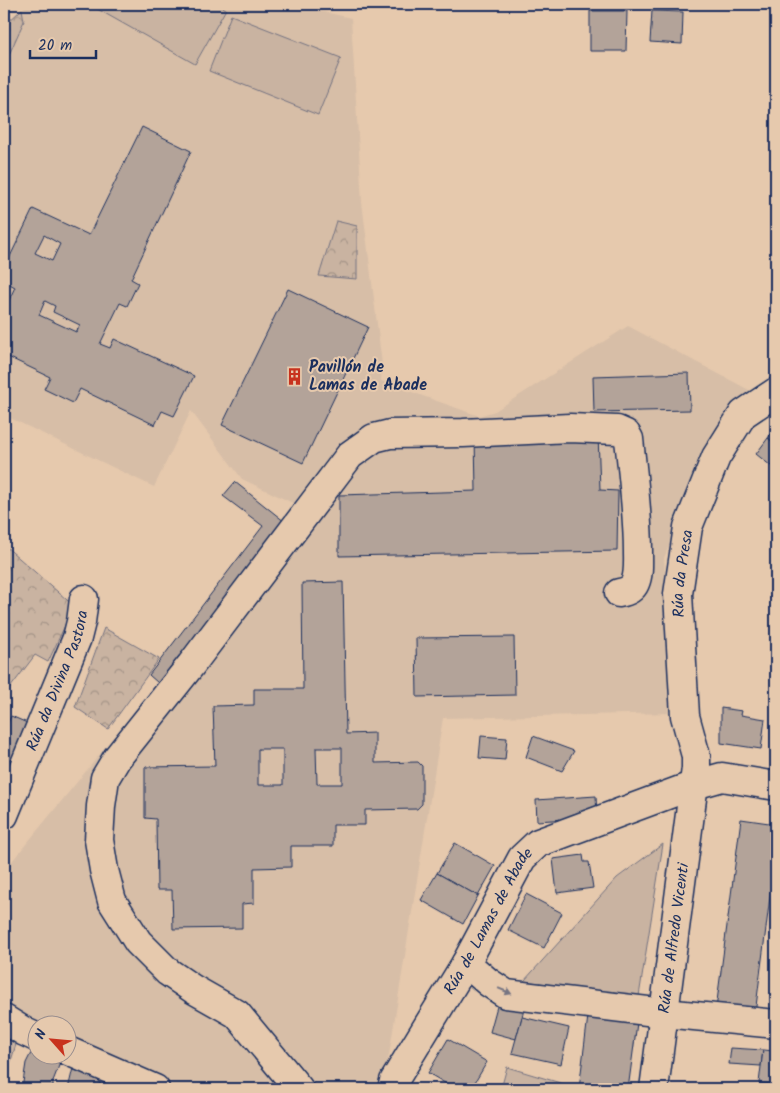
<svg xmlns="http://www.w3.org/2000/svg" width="780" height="1093" viewBox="0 0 780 1093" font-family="Kalam,sans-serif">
<defs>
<pattern id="park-crowns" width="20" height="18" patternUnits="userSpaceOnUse" patternTransform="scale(1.25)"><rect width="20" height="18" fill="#c9b3a1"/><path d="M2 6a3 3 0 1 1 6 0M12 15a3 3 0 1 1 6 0" fill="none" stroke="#a29286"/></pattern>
</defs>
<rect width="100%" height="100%" fill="#e6c9ad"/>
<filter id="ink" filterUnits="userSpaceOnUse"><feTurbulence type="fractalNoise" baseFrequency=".02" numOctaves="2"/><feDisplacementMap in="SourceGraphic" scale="10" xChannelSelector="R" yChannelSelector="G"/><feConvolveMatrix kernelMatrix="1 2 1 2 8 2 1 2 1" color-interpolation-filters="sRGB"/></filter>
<g filter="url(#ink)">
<polygon fill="#d7bea7" points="29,4 293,4 306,8 351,18 362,202 382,364 381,381 479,416 495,411 628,326 751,391 698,476 664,558 674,713 443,718 389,1055 379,1089 180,1089 68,1043 68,1026 39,1025 4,1002 4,871 147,697 297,505 242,479 191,411 154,487 4,415 4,66 24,21 22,9"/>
<g fill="#c9b3a1" stroke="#727180">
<polygon points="93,4 217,4 226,9 195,64 92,6"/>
<polygon points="231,15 341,58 318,115 209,71"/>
<polygon points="663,844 639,996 524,981 617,878"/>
<polygon points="776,972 776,1016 771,1016"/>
<polygon points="4,1034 17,1041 7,1074 7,1089 4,1089"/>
<polygon points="507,1067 567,1085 567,1089 501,1089"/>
</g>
<g fill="url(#park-crowns)" stroke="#727180">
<polygon points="22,9 24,21 4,66 4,26"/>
<polygon points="336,221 357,226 357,279 319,276"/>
<polygon points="4,545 74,606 48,662 35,655 4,696"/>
<polygon points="104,628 159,659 108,729 75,707"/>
</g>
<g fill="#b3a399" stroke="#1b2f5e" fill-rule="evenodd">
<polygon points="590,11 627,11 626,51 590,51"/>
<polygon points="652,11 683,12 682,44 650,42"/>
<path d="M 142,127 L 191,151 L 131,279 L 138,283 L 127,306 L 120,303 L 100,344 L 110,348 L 114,339 L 194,376 L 174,416 L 162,411 L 155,425 L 80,389 L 73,403 L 44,389 L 50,377 L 4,355 L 4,344 L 7,338 L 4,336 L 4,311 L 15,287 L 4,281 L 4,269 L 33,209 L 89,235 ZM 44,235 L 60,244 L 52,261 L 35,253 ZM 45,301 L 55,306 L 53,312 L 80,325 L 76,332 L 39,315 Z"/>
<polygon points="288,289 368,327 303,463 222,425"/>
<polygon points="689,373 690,410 594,412 593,376"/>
<polygon points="776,427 776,445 768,438"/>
<polygon points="598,434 600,490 618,491 617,551 339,556 339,495 476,491 475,437"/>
<polygon points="768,438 776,445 776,470 756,454"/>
<polygon points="235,482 285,522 158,683 149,675 263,526 223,496"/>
<path d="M 343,582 L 346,734 L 375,733 L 375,763 L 418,762 L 422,766 L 422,804 L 417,809 L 365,810 L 365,825 L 333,825 L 333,846 L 291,846 L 291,867 L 254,868 L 254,903 L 242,904 L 242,928 L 173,929 L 172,890 L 157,890 L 156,819 L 145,818 L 145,767 L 215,766 L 213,706 L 254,705 L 254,689 L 303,689 L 302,583 ZM 316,748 L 342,748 L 342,784 L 317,784 ZM 258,749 L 283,749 L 283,785 L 258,785 Z"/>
<polygon points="514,637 515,695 417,697 416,638"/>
<polygon points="721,708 742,711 741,715 765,719 761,749 721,743"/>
<polygon points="11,716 32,725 4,788 4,731"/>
<polygon points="481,736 507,738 505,760 479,758"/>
<polygon points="533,736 574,751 562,771 526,757"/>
<polygon points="596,796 597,817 537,821 536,800"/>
<polygon points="741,819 776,824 776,850 755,1014 716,1009"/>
<polygon points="455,843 495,866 478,896 437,873"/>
<polygon points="583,855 584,862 589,862 593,888 557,893 553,859"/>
<polygon points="437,873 478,896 463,924 421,900"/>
<polygon points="526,894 562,913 544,948 508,930"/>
<polygon points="499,999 525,1006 516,1039 490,1032"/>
<polygon points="588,1016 637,1023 628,1089 579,1089"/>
<polygon points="522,1017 569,1028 561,1064 512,1053"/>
<polygon points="448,1039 487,1062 471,1089 455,1089 428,1073"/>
<polygon points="731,1048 763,1050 761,1066 729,1064"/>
<polygon points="763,1050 776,1051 776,1084 759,1083"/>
<polygon points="32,1051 38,1052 38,1056 48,1056 60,1063 53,1081 53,1089 22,1089 26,1063"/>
<polygon points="73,1068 100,1081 100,1089 68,1089"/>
</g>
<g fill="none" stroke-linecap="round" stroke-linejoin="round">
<defs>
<g id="minor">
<path id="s1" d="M 4,815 L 77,638 L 81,622 L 84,599"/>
<polyline points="466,963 488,982 506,994 664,1013 776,1024"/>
<polyline points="4,1019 25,1032 38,1038"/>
<polyline points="68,1051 155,1089"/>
<path d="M 299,1089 L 237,1014 L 193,989 L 168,972 L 138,942 L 112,901 L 104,870 L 99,840 L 101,806 L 105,778 L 117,758 L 191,665 L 350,455 L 374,438 L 390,434 L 463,433 L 570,428 L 617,430 L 626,434 L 629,439 C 633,477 638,515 638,552 C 638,562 639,574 635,583 C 632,590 625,592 619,593"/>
<path id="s2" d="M 392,1089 L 394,1081 L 466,963 L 522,858 L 538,843 L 694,785 L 722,777 L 776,786"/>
<path id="s3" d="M 654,1089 L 696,768 L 696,756 L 685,716 L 678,594 L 688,527 L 716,457 L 743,414 L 776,392"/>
</g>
</defs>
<use href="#minor" stroke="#1b2f5e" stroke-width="31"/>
<use href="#minor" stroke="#e6c9ad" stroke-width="28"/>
</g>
<defs><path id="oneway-solid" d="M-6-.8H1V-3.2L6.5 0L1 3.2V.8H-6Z" transform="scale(1.25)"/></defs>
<use fill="#767482" href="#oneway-solid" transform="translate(505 991) rotate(23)"/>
</g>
<defs>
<symbol id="building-bare" viewBox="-9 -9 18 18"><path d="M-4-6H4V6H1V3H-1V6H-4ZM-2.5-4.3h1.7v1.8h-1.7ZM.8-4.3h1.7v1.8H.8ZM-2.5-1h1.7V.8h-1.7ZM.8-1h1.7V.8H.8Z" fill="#c8321e" stroke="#e6c9ad" stroke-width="2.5" paint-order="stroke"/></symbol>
</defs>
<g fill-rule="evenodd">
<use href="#building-bare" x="282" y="364" width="25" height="25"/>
</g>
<g text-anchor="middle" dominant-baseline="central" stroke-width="4" stroke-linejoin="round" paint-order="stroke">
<g font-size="16" font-weight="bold" fill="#1b2f5e" stroke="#e6c9ad" text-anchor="start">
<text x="309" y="367">Pavillón de<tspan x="309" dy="18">Lamas de Abade</tspan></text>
</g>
<g font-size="16" fill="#1b2f5e" stroke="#e6c9ad">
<text stroke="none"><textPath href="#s3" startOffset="520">Rúa da Presa</textPath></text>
<text stroke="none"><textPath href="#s1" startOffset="145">Rúa da Divina Pastora</textPath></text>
<text stroke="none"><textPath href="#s2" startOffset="194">Rúa de Lamas de Abade</textPath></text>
<text stroke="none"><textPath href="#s3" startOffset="152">Rúa de Alfredo Vicenti</textPath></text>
</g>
</g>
<rect width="780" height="1093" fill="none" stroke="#e6c9ad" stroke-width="20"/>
<rect x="10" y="10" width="760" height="1073" fill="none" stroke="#1b2f5e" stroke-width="2" filter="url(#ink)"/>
<g transform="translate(52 1040) rotate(297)"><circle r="24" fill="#e6c9ad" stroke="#958b8d"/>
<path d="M0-4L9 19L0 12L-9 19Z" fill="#c8321e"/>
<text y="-8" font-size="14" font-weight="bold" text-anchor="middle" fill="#1b2f5e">N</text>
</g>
<path d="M30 50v8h66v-8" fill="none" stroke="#1b2f5e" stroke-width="2.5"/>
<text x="38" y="50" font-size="15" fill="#1b2f5e" stroke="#e6c9ad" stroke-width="4" paint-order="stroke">20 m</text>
</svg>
